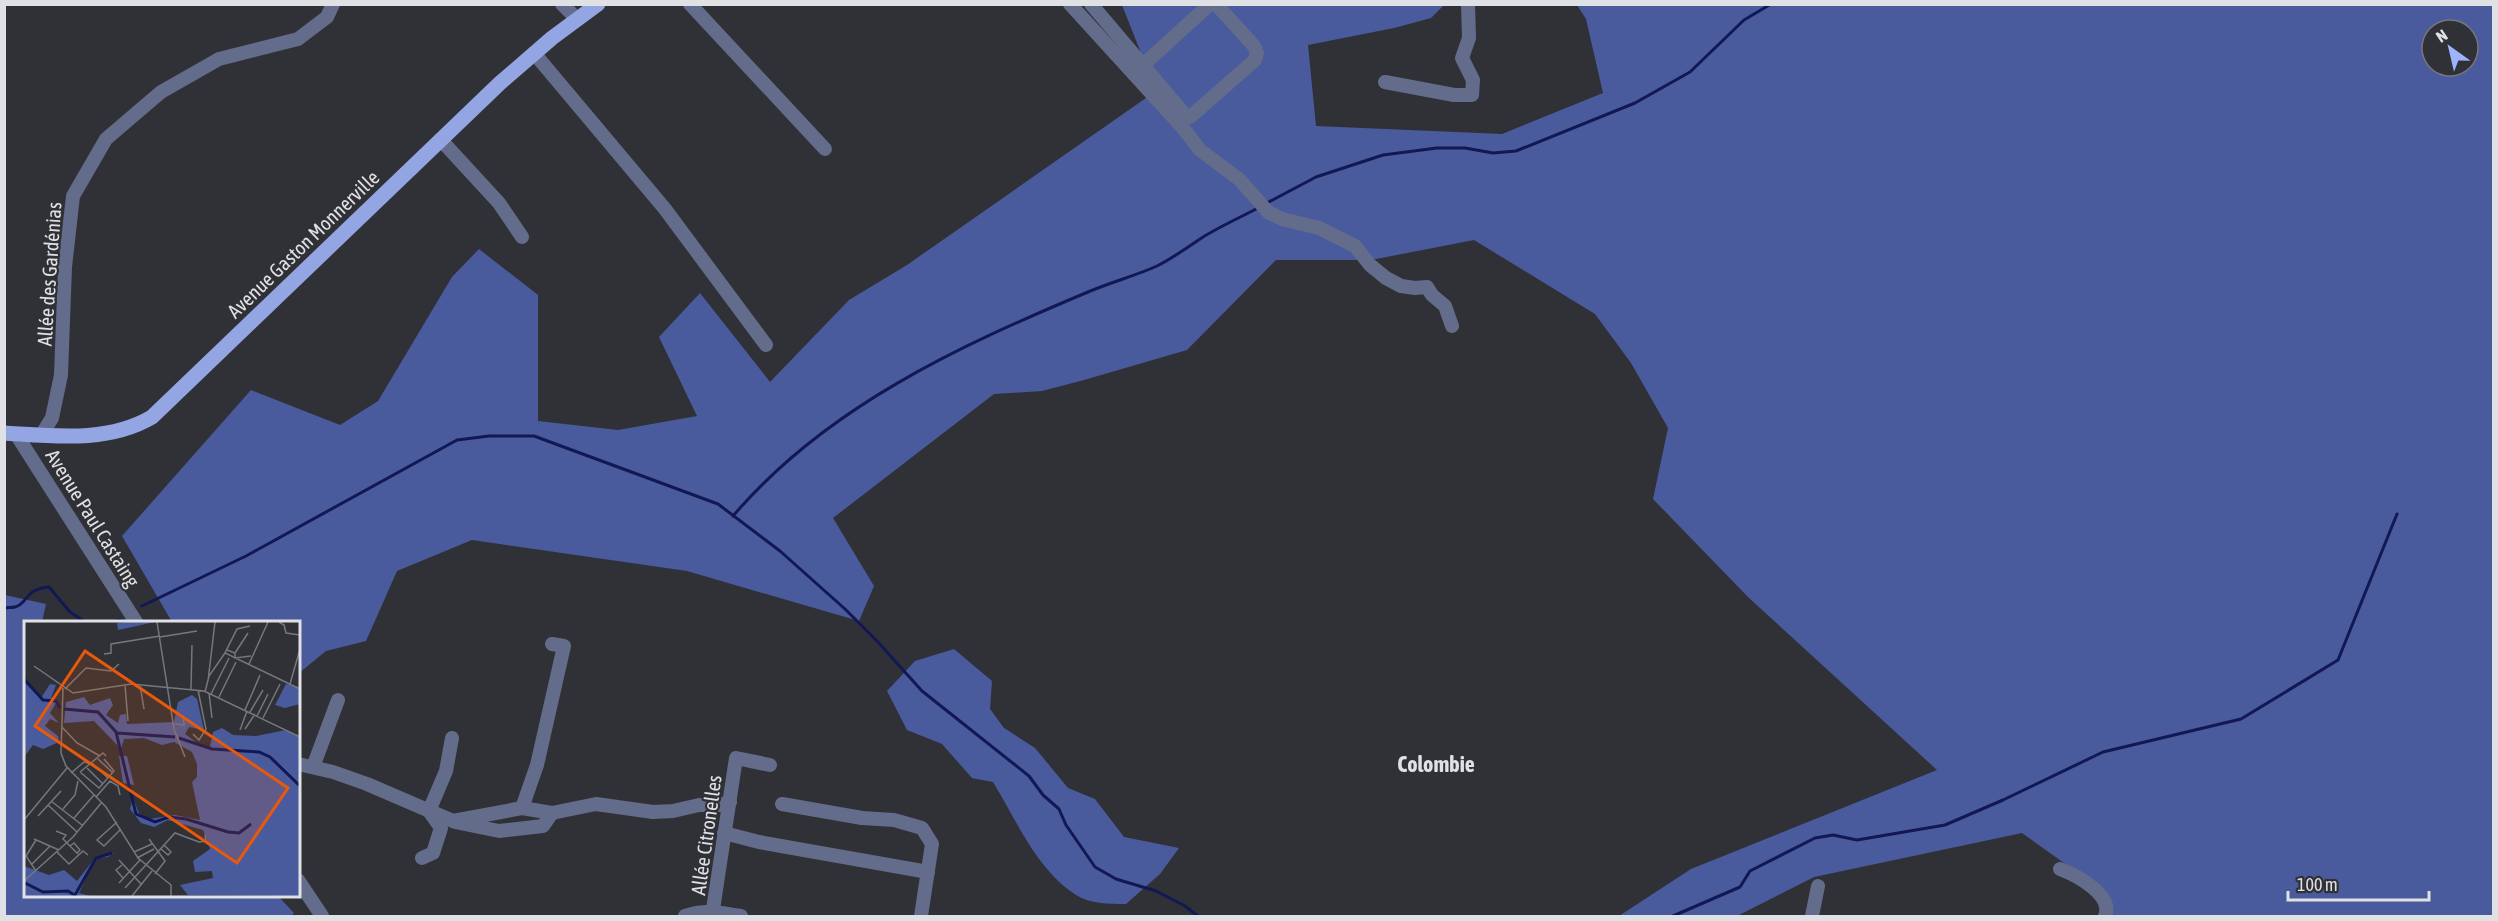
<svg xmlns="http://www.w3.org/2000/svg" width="2498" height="921" viewBox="0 0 2498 921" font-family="'Asap Condensed',sans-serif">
<rect width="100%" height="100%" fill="#303136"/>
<g fill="#4a5b9d" fill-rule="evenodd">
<path d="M 1122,5 L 1444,5 L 1431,18 L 1394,28 L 1308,45 L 1316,126 L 1502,134 L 1603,93 L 1586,19 L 1577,5 L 2493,5 L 2493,916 L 2113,916 L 2078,873 L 2022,833 L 1814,877 L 1737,916 L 1619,916 L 1691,869 L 1937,770 L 1749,598 L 1653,499 L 1668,428 L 1631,363 L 1595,314 L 1474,240 L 1371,260 L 1276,260 L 1187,350 L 1084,380 L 1042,391 L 994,394 L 833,518 L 874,586 L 859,621 L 687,571 L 472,540 L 397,571 L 366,641 L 326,651 L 299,673 L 298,622 L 172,622 L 122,536 L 251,390 L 340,425 L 378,401 L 452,277 L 479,249 L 538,295 L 538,421 L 618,430 L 697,416 L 659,337 L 700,293 L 770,382 L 849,300 L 907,265 L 1156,91 ZM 2432,30 L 2468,30 L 2468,66 L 2432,66 Z"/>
<polygon points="5,595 46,604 42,622 26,622 26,896 278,896 294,913 291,916 5,916"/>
<path d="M 954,649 L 992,681 L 990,709 L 1004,728 L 1035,748 L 1068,788 L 1095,799 L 1124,837 L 1179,848 L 1160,874 L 1126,904 C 1110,904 1090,904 1076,895 C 1036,869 1017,821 993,782 L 972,778 L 942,744 L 907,730 L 887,691 L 915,661 Z"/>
</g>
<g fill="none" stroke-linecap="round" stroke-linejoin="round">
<g stroke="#121854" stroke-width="3">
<polyline points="1265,204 1316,177 1383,155 1437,148 1465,148 1493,153 1516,151 1635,103 1690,72 1744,20 1771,4"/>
<path d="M 733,516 C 826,407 959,346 1088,292 C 1111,282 1135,276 1157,266 C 1173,258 1188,247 1203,237 C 1221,226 1241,217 1260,207"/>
<polyline points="142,606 246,556 457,440 489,436 534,436 718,504 780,551 845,609 877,641 922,691 1029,776 1043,795 1059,809 1066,825 1095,867 1116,879 1156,891 1185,906 1198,916"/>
<path d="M 4,608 C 8,607 11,608 15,607 C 28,604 24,589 49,587 L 70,612 L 85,622"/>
<polyline points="111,622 120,620"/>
<polyline points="1673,916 1740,887 1750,871 1815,838 1833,835 1857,840 1945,825 2003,800 2103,752 2241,719 2338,660 2397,514"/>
</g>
<g stroke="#636c8a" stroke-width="14">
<polyline points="562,4 577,19"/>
<polyline points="690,4 825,149"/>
<polyline points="1070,4 1183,128 1200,150 1240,180 1268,212 1282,219 1319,228 1355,246 1370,265 1386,278 1401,286 1415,288 1427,287 1432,295 1445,306 1452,326"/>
<polyline points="1091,4 1186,116 1190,117 1255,60 1257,53 1254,46 1216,4"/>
<polyline points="534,53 665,209 766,345"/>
<polyline points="1142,66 1210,4"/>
<polyline points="1385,82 1454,95 1472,95 1473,80 1462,58 1469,38 1468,4"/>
<polyline points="441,140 499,203 522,237"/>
<polyline points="16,434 136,622"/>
<polyline points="42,434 52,418 61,375 65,267 73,196 106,139 161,92 219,59 298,39 327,17 333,4"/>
<polyline points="298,764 333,772 367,784 453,821 522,808 552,813 596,804 653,812 673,811 699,805 720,805 730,802"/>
<polyline points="313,767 338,700"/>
<polyline points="782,804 862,818 894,820 922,828 932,844 921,916"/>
<polyline points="522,808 537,765 564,646 552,644"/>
<polyline points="455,822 499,831 543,826 552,813"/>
<polyline points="724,833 759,842 928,872"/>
<polyline points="422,858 433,853 441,828 429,811 446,771 452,738"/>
<path d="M 2060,869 C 2076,875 2114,895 2105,916"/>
<polyline points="298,880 322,916"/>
<path d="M 685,916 C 706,909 720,913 741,916"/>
<polyline points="712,916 736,758 770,765"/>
<polyline points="1812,916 1818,886"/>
</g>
<path stroke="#93a5e2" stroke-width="15" d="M 4,433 C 54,436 108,443 152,417 L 500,83 L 552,38 L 598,4"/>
</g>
<g text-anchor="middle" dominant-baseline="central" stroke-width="4.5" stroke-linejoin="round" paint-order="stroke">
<g font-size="20" fill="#e0e1e4" stroke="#303136">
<text transform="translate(303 244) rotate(-44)">Avenue Gaston Monnerville</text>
<text transform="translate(49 274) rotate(-86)">Allée des Gardénias</text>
<text transform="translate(93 518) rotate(58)">Avenue Paul Castaing</text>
<text transform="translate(706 835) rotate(-82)">Allée Citronelles</text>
</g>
<g font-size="22" font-weight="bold" fill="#e0e1e4" stroke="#303136">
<text x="1436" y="764">Colombie</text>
</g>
</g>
<g transform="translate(24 621)">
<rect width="276" height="276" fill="#303136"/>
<path d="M 131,1 L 94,9 L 93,2 L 103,1 ZM 0,61 L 17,77 L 26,63 L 32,64 L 27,77 L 32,82 L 26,92 L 35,102 L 26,98 L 21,105 L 34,115 L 35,121 L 19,128 L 9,124 L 0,136 ZM 262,63 L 276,66 L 276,83 L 261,87 L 251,84 ZM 168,74 L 173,78 L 180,109 L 165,106 L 161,113 L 176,124 L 186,126 L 189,111 L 198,107 L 209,114 L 232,115 L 262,109 L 276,115 L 276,275 L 164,274 L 156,264 L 189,257 L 188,250 L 171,251 L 169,240 L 186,228 L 179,209 L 144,199 L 130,206 L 117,202 L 106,188 L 109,177 L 115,192 L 125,198 L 151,194 L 176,199 L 168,161 L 173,156 L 173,143 L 168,131 L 150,121 L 138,124 L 120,117 L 100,118 L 97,128 L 70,100 L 40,102 L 42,81 L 60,76 L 66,84 L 86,77 L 89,84 L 82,94 L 94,102 L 96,94 L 102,93 L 103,103 L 150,101 L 154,81 ZM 95,135 L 103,135 L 110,164 L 99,162 ZM 90,232 L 84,236 L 74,237 L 67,247 L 55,272 L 66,275 L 0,275 L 0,245 L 25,254 L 40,249 L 53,260 L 71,237 Z" fill="#4a5b9d"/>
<path fill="none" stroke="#121854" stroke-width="3" d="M 0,58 L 19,79 L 32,80 L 36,87M 40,88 L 74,91 L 92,111 L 112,193 L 131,201 L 145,196 L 162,198 L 204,211 L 215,212 L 227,203M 93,112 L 151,116M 155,117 L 188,128 L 235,131 L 246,136 L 276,165M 1,262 L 19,271 L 44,270 L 52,275M 51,274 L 72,237 L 88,232"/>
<path fill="none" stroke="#76777c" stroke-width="1.5" d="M 133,1 L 150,108 L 161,136M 255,1 L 260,4 L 262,12 L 276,14M 226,5 L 213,8 L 201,32 L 276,68M 136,16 L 173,10M 203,29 L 211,32 L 211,37 L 227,35M 211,32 L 224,12M 80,33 L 87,32 L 87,23 L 136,15M 225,43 L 244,1M 10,45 L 49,72 L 107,63 L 180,70 L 276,116M 184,60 L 191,1M 266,63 L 276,28M 101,64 L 104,100M 116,64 L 120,88M 39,67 L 37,132 L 42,145 L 82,186 L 114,237 L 147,264 L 147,275M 41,68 L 62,47 L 87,50 L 95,43M 167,68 L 168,24M 181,71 L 185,55 L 201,32M 185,72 L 188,97M 187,73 L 205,37M 195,76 L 212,41M 221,89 L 236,54M 226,91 L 239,69M 233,95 L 244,73M 239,97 L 256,63M 151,103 L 160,104 L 159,94M 37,105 L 53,122 L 76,135M 221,108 L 231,93M 216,109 L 223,90M 169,113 L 175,119 L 182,108 L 174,69M 74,138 L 89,152M 63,147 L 79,163M 56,151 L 75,167 L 90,150 L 80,138M 56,151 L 79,132 L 82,135M 47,152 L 60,141 L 69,143 L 84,157M 72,176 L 86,160 L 94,165 L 96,174M 27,180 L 58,204M 24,184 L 53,211M 39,188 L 51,174 L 54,160M 14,195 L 37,170M 50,197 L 70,174M 0,199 L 43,147M 93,201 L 73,219 L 80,225 L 97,208M 32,210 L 42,214 L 39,218 L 54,233M 10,218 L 35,229M 125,218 L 141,240 L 131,253M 12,219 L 2,235 L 12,250M 46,225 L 50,222 L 56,229 L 53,232M 137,228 L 144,234 L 147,231 L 140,224M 33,231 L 45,243 L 59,230 L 64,234M 110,231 L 128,223M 113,237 L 130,228M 95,239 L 117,263M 7,244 L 26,225M 98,244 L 92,249 L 99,257M 0,260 L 49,216 L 78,181M 95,262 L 116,239M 101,267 L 151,212 L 175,221 L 182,220 L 181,214M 108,275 L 128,250"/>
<path fill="#e8590c" fill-opacity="0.15" stroke="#e8590c" stroke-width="3" d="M 61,30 L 264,167 L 213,242 L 11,105 Z"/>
<rect width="276" height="276" fill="none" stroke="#e0e1e4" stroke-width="3"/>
</g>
<rect width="2498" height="921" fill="none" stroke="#e0e1e4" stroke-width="12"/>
<g transform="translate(2450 48) rotate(326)"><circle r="28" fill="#303136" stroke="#76777c" stroke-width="1.5"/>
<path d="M0-4.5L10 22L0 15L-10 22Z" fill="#9eb3fd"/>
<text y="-9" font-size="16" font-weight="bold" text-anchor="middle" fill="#e0e1e4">N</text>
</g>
<path d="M2288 891v9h141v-9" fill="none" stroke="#e0e1e4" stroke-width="3"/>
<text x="2297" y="891" font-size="18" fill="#e0e1e4" stroke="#303136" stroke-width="4.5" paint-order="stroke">100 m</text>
</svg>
